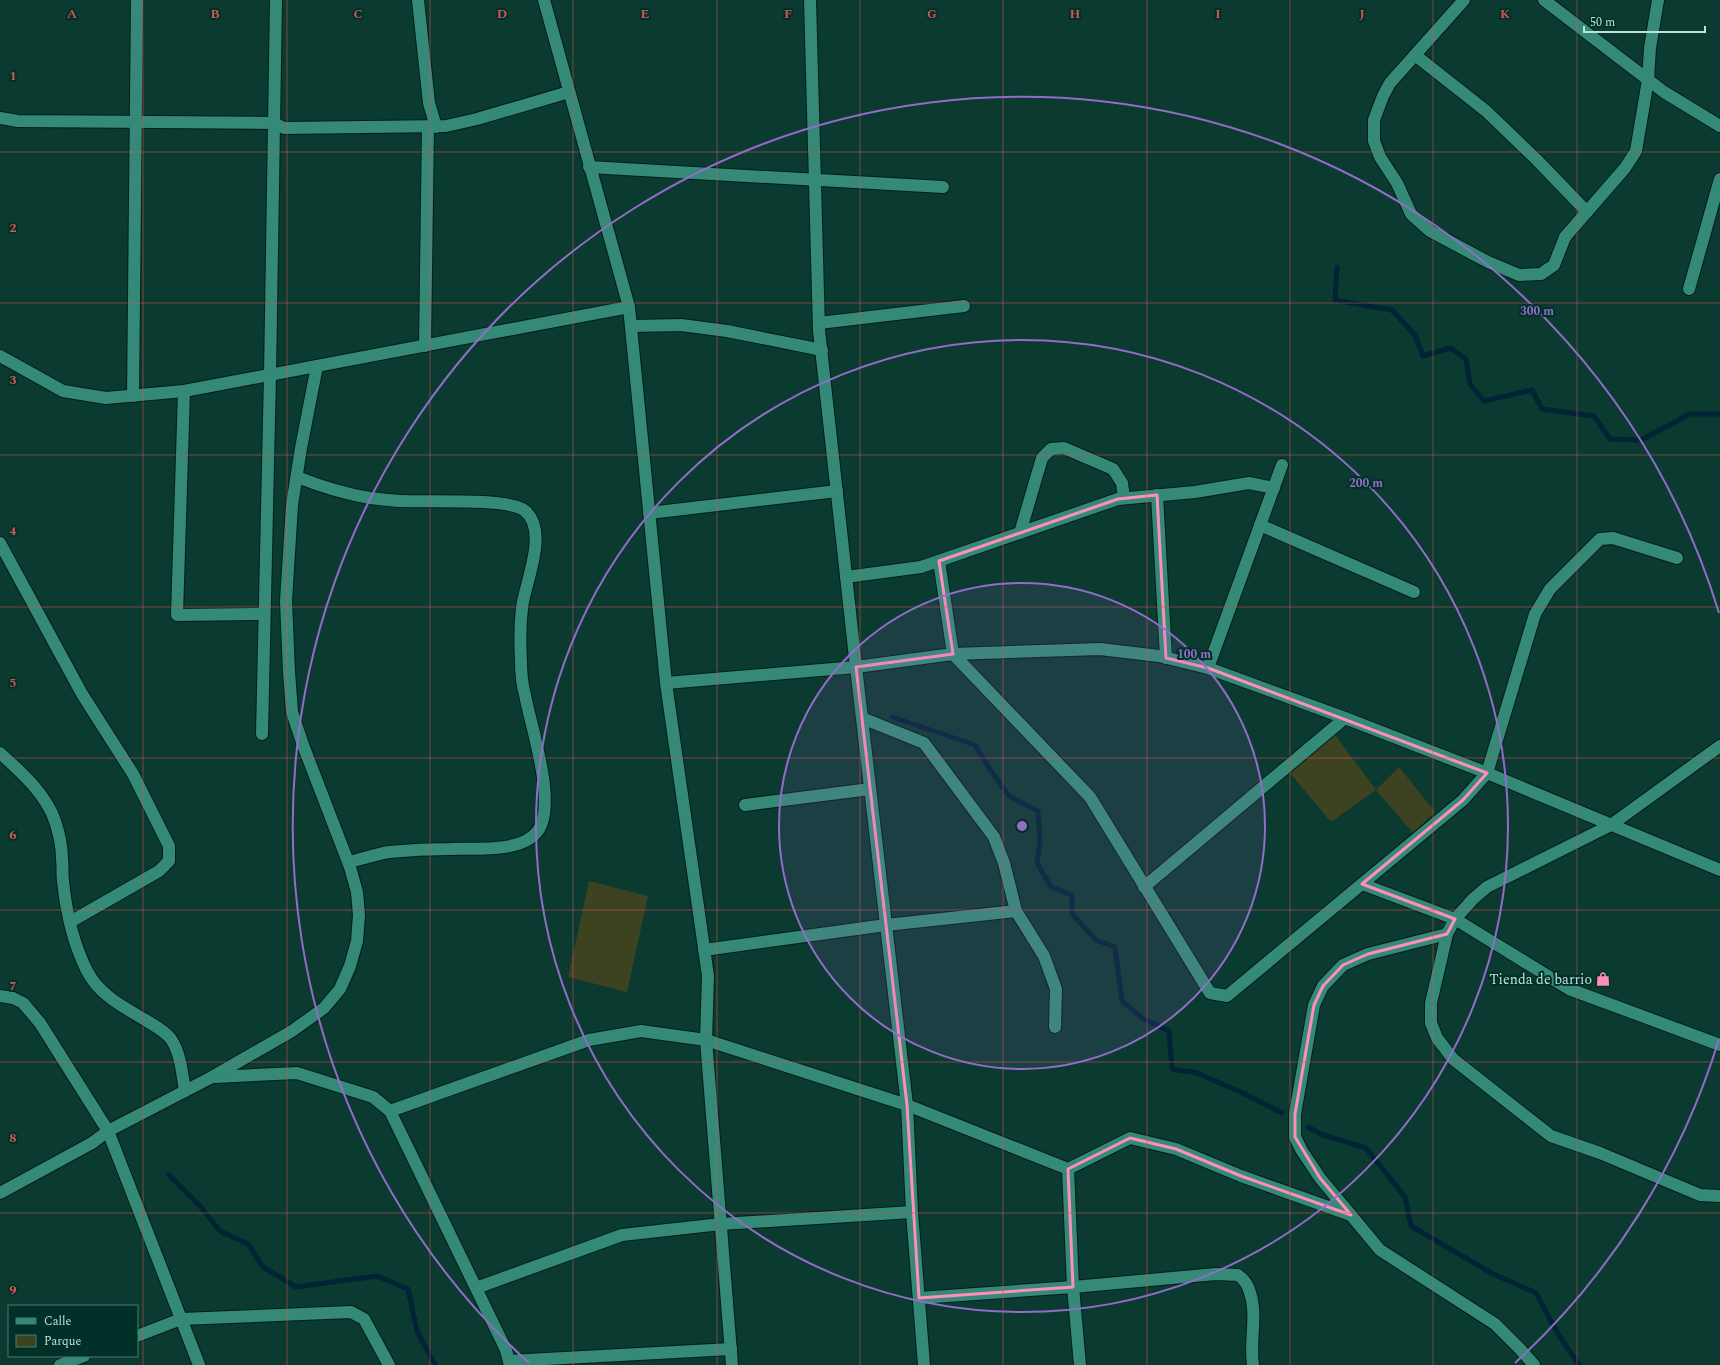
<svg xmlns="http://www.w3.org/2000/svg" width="1720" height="1365" viewBox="0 0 1720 1365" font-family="Spectral,serif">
<rect width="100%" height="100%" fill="#0b3a31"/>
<g fill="#3d4320">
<polygon points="1335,735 1376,790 1399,767 1435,812 1413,833 1376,790 1331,822 1290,773"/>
<polygon points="589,881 648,896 627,992 568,977"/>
</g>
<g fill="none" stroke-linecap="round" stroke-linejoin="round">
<g stroke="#002336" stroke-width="5">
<polyline points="1337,267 1335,300 1392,310 1415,335 1423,356 1450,348 1466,359 1470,384 1484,401 1532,390 1542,409 1594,416 1610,439 1641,440 1690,414 1720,414"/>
<polyline points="892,717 975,745 991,771 1009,796 1038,811 1040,842 1037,863 1051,887 1072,895 1072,914 1096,940 1115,947 1122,1001 1142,1018 1169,1031 1172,1069 1197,1073 1243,1093 1282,1113"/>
<polyline points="1308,1127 1323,1135 1366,1148 1405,1197 1411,1226 1493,1274 1536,1293 1558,1334 1579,1365"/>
<polyline points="169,1175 199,1205 220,1231 248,1244 263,1267 296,1287 377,1276 408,1289 417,1331 435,1365"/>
</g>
<defs>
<g id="minor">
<polyline points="418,0 429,103 436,127"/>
<polyline points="544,0 629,307 666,683 708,976 706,1040 732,1365"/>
<polyline points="810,0 819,330 856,667 907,1105 912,1212 924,1365"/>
<polyline points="1464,0 1390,83 1383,96 1374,120 1374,141 1380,157 1397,183 1411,214 1430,231 1488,262 1519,275 1541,274 1554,265 1565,237 1625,168 1636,151 1648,80 1650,48 1658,0"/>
<polyline points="1544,0 1664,92 1720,126"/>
<polyline points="1415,55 1486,111 1537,160 1587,212"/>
<polyline points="0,118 18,121 274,123 284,128 446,126 477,119 569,92"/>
<polyline points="589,167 943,187"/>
<polyline points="1689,289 1720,179"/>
<polyline points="819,323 964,306"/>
<polyline points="631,326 681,325 727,331 822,350"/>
<polyline points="425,346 428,127"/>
<polyline points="0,356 63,391 106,398 184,391 629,307"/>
<polyline points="184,391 177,615 264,614"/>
<polyline points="133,396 137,0"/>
<path d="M 297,477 C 320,486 345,494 370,498 C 381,499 393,501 404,501 C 428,502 507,498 524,510 C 550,530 525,582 522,608 C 520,625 520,644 521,661 C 521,672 522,684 525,695 C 531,727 558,806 537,832 C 520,853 475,848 450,849 C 430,849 409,850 389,852 C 376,854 362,859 349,862"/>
<polyline points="1157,495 1166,658"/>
<polyline points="649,513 837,491"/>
<polyline points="1260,525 1414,592"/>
<polyline points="1020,533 1042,458 1051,449 1064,448 1113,469 1122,483 1124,498"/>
<polyline points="0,543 82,694 133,774 169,846 169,861 159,871 70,922"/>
<polyline points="939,561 953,654 1090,797 1210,993 1227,996 1463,800 1487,773 1535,614 1550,589 1600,539 1613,538 1677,558"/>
<polyline points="846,577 921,567 1118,499 1195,492 1249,483 1274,488"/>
<polyline points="1208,668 1282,465"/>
<polyline points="666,683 856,667 953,654 1100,649 1159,656 1208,668 1345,718 1487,773 1720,870"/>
<polyline points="862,718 924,743 994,837 1004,863 1016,911 1044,956 1056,989 1055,1027"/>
<polyline points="262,734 270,375 276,0"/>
<polyline points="1720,746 1611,825 1487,887 1473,899 1455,919 1447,934 1431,1003 1431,1023 1437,1038 1453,1059 1551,1136 1600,1153 1700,1195 1720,1196"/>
<path d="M 0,753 C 20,771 46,794 55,821 C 59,833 62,846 62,859 C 63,866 62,874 63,881 C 66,911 73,943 87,971 C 100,996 124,1007 147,1021 C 155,1026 165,1031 171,1039 C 181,1054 182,1074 185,1091"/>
<polyline points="745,805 870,789"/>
<polyline points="1362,884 1455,919 1569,989 1720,1045"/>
<polyline points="1144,887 1345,718"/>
<polyline points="1447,934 1368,954 1343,965 1323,986 1314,1005 1295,1114 1295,1137 1302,1151 1320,1178 1380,1250 1495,1324 1520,1349 1534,1365"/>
<polyline points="704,950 886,925 1016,911"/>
<polyline points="0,996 13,998 23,1003 40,1023 108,1131 199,1365"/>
<polyline points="215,1077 297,1073 373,1097 390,1111 506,1350 510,1365"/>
<polyline points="390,1111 589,1040 641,1031 706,1040 907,1105 1068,1169 1130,1138 1176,1149 1241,1176 1351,1215"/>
<polyline points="1068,1169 1073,1287 1080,1365"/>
<polyline points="0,1193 92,1143 108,1131 212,1077 292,1031 324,1008 340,989 350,966 357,941 359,915 357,892 350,867 303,745 292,712 289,672 286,601 292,505 301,448 317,366"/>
<polyline points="476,1288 622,1235 721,1224 912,1212"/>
<path d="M 919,1298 L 1073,1287 L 1216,1274 L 1238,1275 C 1242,1278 1246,1282 1248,1287 C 1259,1312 1249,1339 1253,1365"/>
<polyline points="137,1336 181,1319 351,1312 364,1319 389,1365"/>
<polyline points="509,1361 731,1349"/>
<polyline points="60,1365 84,1356"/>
</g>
</defs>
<use href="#minor" stroke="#041e19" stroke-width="14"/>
<use href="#minor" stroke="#348977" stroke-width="12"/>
</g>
<path fill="none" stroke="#ff8eb9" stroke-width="3" stroke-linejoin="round" d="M 1157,495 L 1166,658 L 1208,668 L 1487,773 L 1463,800 L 1362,884 L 1455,919 L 1447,934 L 1368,954 L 1343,965 L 1323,986 L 1314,1005 L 1295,1114 L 1295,1137 L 1320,1178 L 1351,1215 L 1241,1176 L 1176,1149 L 1130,1138 L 1068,1169 L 1073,1287 L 919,1298 L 907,1105 L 856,667 L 953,654 L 939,561 L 1118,499 Z"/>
<path fill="none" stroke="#d05754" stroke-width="1" stroke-opacity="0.55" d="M 143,0 L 143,1365M 287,0 L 287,1365M 430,0 L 430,1365M 573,0 L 573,1365M 717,0 L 717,1365M 860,0 L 860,1365M 1003,0 L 1003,1365M 1147,0 L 1147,1365M 1290,0 L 1290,1365M 1433,0 L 1433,1365M 1577,0 L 1577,1365M 0,152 L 1720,152M 0,303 L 1720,303M 0,455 L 1720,455M 0,607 L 1720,607M 0,758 L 1720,758M 0,910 L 1720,910M 0,1062 L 1720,1062M 0,1213 L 1720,1213"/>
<circle cx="1022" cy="826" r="243" fill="#926cc8" fill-opacity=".12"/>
<g fill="none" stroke="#926cc8" stroke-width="2">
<circle cx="1022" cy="826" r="243"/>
<circle cx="1022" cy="826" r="486"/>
<path d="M1719 1039A729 729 0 0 1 1515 1363M529 1363A729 729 0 1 1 1719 613"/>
</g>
<defs>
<symbol id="shop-bare" viewBox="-9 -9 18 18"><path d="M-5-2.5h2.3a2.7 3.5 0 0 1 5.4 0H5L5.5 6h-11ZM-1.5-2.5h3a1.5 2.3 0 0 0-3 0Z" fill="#ff8eb9" stroke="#003027" stroke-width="2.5" paint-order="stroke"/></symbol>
</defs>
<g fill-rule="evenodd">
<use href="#shop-bare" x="1593" y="969" width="20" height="20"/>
</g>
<g text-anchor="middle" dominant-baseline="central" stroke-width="4" stroke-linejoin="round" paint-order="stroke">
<g font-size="14" fill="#bce3d8" stroke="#003027" text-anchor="end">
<text x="1592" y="979">Tienda de barrio</text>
</g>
</g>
<g font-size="13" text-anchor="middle" font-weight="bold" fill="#d05754" stroke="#003027" stroke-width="4" stroke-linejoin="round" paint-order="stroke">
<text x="72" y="18">A</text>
<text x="215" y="18">B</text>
<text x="358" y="18">C</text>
<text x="502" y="18">D</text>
<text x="645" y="18">E</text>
<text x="788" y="18">F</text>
<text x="932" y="18">G</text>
<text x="1075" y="18">H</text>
<text x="1218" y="18">I</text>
<text x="1362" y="18">J</text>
<text x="1505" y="18">K</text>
<text x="13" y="80">1</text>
<text x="13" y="232">2</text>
<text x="13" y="384">3</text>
<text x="13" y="535">4</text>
<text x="13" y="687">5</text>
<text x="13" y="839">6</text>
<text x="13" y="990">7</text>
<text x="13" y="1142">8</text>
<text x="13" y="1294">9</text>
</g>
<circle cx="1022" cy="826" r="6" fill="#926cc8" stroke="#003027" stroke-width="2"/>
<g font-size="12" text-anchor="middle" font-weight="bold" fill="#926cc8" stroke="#003027" stroke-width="4" stroke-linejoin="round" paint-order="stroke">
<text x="1537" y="315">300 m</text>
<text x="1366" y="487">200 m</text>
<text x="1194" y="658">100 m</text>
</g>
<rect x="8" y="1305" width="130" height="52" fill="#003027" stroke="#4b786e"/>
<rect x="16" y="1318" width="20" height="6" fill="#348977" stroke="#4b786e"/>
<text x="44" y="1325" font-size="12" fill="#bce3d8">Calle</text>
<rect x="16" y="1335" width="20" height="12" fill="#3d4320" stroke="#4b786e"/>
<text x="44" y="1345" font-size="12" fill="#bce3d8">Parque</text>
<path d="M1584 26v6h121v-6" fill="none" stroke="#bce3d8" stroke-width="2"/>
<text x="1590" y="26" font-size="12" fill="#bce3d8" stroke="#003027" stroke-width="3" paint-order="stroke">50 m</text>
</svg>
